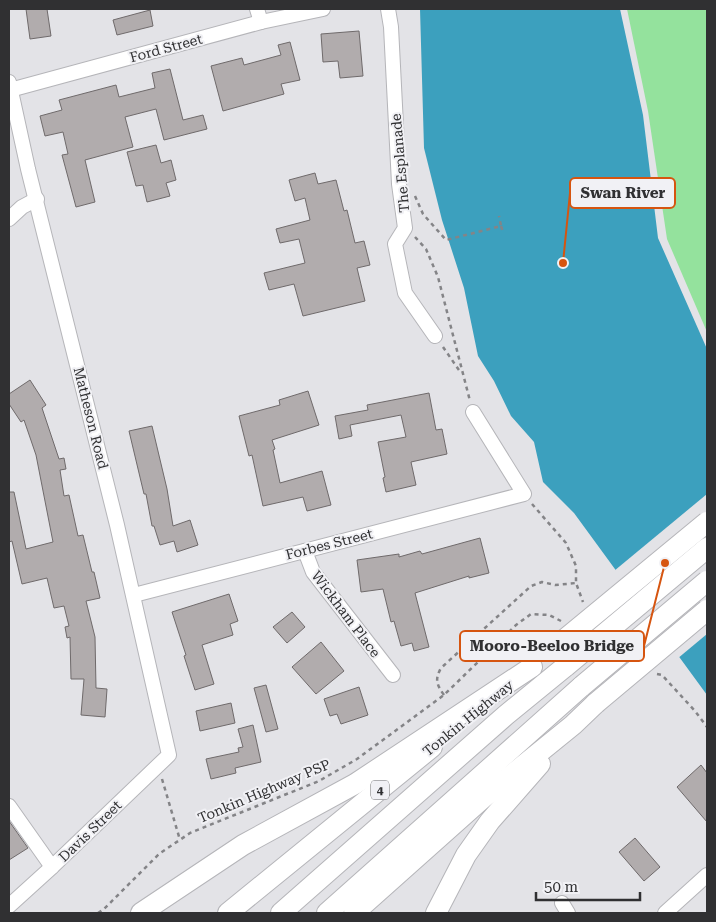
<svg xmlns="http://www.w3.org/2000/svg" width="716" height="922" viewBox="0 0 716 922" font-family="'Roboto Serif',serif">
<rect width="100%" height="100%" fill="#e3e3e7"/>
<polygon fill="#94e29d" points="627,9 707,9 707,332 667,239 648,111"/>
<polygon fill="#3ca0be" points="420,9 620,9 643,115 658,238 707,349 707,695 574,513 543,482 534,442 511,416 494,381 478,356 464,288 442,220 424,148"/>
<polygon fill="#e3e3e7" points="707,494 707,634 677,659 614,571"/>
<g fill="#b1acad" stroke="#6f6a6b">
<polygon points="26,9 47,9 51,36 30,39"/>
<polygon points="150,10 153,26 117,35 113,20"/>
<polygon points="359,31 363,76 340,78 338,61 323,62 321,34"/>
<polygon points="290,42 300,80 281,84 284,94 223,111 211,66 242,58 244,65 281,55 278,45"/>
<polygon points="170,69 183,120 203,115 207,129 164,140 156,109 125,117 133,147 85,160 95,202 76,207 62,155 68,154 63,132 45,136 40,116 62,110 59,100 116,85 119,97 155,88 152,73"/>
<polygon points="156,145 161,163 171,160 176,180 166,183 170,196 147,202 143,185 136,186 127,152"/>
<polygon points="315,173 318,184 336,180 344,211 347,210 355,243 364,241 370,265 357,268 365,301 303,316 294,284 269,290 264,273 305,263 299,239 280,243 276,229 310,220 305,198 295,201 289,180"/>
<polygon points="30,380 46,405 42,408 59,459 64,458 66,469 60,470 64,496 69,495 78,536 83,535 92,572 94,572 100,598 86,601 95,637 96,688 107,689 105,717 81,715 84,679 71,679 70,637 67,638 65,627 69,626 64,606 54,608 47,578 22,584 12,541 9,542 9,492 14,492 26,549 53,542 36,455 24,420 21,422 9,404 9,394"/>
<polygon points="308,391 319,425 272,440 275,449 273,450 280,483 322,471 331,505 307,511 303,497 263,506 252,455 249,456 239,416 280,405 279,400"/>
<polygon points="429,393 436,430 442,429 447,454 411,462 416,485 386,492 383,478 385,477 378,442 406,437 401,415 350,425 352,436 339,439 335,416 368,410 367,405"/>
<polygon points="152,426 167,489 173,526 190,520 198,545 177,552 174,541 160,545 154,526 152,526 146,494 144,494 129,431"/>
<polygon points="480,538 489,573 469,578 469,576 415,593 429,647 414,651 412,643 401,646 394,621 391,622 383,589 361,592 357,560 399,554 399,557 420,551 422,554"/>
<polygon points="229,594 238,621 230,624 233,635 202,645 214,684 195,690 184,656 186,655 172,612"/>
<polygon points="292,612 305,627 287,643 273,627"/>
<polygon points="321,642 344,671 316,694 292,667"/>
<polygon points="266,685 278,729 266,732 254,688"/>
<polygon points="359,687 368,715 341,724 337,714 330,716 324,699"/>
<polygon points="231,703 235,723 200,731 196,711"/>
<polygon points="253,725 261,762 235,768 236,773 211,779 206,759 239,752 238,748 243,747 238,729"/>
<polygon points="701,765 707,773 707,822 677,787"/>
<polygon points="9,821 28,848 9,860"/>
<polygon points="635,838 660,867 644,881 619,852"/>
</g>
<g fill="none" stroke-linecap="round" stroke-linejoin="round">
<defs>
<g id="minor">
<polyline points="257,9 261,22"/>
<polyline points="388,9 391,27 399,184 405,228 395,244 405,293 435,336"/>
<polyline points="9,82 28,169 117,525 169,755 52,867 9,906"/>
<polyline points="10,90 261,22 323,9"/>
<polyline points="9,219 22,207 37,199"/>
<polyline points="305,551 313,572 393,675"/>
<polyline points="134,595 524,494 473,412"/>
<polyline points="9,806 52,867"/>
<polyline points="562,903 568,913"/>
<polyline points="665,913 707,875"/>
</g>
<g id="highway">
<polyline points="141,913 243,845 355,784 532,667"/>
<polyline points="228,913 432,747"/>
<polyline points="281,913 506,715 566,666"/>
<polyline points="327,913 582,686"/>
<polyline points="354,913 483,798 573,725 596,703"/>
<polyline points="436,913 466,855 490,821 540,764"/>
</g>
</defs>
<use href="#minor" stroke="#b5b5b9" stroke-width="16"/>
<use href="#highway" stroke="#b5b5b9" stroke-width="22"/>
<g stroke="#848487" stroke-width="2.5" stroke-dasharray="4 4" stroke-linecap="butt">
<polyline points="415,196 423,214 446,240 501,226 499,216"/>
<polyline points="501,226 503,232"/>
<polyline points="415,237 426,249 438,277 470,401"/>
<polyline points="443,347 461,373"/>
<polyline points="532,504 566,543 576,566 576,583 583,602"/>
<polyline points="657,674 662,675 695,711 707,727"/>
<path d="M 444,695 C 436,684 435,679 441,668 L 531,586 L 542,582 L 555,585 L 576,583"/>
<polyline points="162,779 180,840"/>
<polyline points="98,913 104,909 159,854 190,833 319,781 357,759 444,695 516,625 531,614 549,615 561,621"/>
</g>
<use href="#minor" stroke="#fff" stroke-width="14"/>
<use href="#highway" stroke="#fff" stroke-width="20"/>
<defs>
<g id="highway-bridge">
<polyline points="553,649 707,522"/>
<polyline points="566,666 707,548"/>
<polyline points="582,686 707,581"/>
<polyline points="596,703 707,610"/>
</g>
</defs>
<use href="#highway-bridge" stroke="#b5b5b9" stroke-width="22" stroke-linecap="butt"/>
<use href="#highway-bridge" stroke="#fff" stroke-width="20"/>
</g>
<g text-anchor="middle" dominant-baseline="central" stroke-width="4" stroke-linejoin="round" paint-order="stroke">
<rect fill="#f1f1f5" stroke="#6a6a6c" stroke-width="1" x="371" y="780.5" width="18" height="19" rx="4"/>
<g font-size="12" font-weight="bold" fill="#303032">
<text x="380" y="790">4</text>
</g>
<g font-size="14" fill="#303032" stroke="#f1f1f5">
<text transform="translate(166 48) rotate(-15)">Ford Street</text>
<text transform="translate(400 163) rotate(-95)">The Esplanade</text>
<text transform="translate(91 418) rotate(76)">Matheson Road</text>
<text transform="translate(329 544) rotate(-14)">Forbes Street</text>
<text transform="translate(346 614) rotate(53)">Wickham Place</text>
<text transform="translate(468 718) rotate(-39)">Tonkin Highway</text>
<text transform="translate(264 791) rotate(-23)">Tonkin Highway PSP</text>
<text transform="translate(90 831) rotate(-44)">Davis Street</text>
</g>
</g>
<path fill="none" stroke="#d65510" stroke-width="2" d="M563 263L570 193M665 563L644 646"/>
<g fill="#d65510" stroke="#f1f1f5" stroke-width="2">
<circle cx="563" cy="263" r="5"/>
<circle cx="665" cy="563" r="5"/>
</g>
<g fill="#f1f1f5" stroke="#d65510" stroke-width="2">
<rect x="570" y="178" width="105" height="30" rx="5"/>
<rect x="460" y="631" width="184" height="30" rx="5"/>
</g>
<g font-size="15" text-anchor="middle" font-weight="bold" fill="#303032">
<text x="623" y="198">Swan River</text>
<text x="552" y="651">Mooro-Beeloo Bridge</text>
</g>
<rect width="716" height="922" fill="none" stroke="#303032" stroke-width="20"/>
<path d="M536 892v8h104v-8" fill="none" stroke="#303032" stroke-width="2.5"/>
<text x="544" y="892" font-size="15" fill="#303032" stroke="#f1f1f5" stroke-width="4" paint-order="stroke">50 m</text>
</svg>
